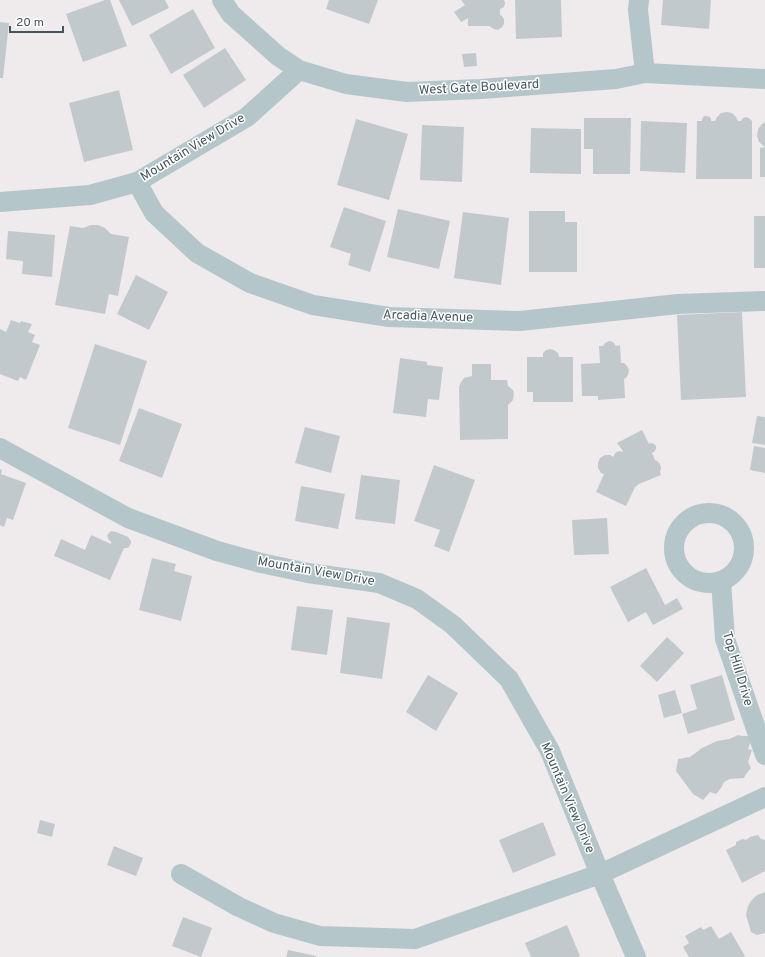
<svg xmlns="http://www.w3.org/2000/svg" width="765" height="957" viewBox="0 0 765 957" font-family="Overpass,sans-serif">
<rect width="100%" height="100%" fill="#efebec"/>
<g fill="#c2c9cc">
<polygon points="105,0 110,0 127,46 83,62 66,14"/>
<polygon points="119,0 165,0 169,8 132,26"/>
<polygon points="329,0 378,0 369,24 326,9"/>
<polygon points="461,0 504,0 505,3 504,7 500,9 500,15 502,16 504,19 504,24 502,27 498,30 494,29 489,26 468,26 468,18 461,22 454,12 465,5"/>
<polygon points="515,0 561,0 562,37 516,39"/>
<polygon points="663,0 711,0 709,29 661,25"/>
<polygon points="193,9 215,48 171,74 149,35"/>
<polygon points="0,22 9,23 3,78 0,78"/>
<polygon points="225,48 246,80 204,108 183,75"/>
<polygon points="476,53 477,66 464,67 462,54"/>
<polygon points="119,90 133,150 84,162 69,103"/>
<polygon points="727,112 732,113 736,117 738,121 741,121 743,118 746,117 749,118 752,121 752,179 696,179 697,121 702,121 702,119 704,116 707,116 710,117 711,119 711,121 715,121 717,117 721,113"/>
<polygon points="584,118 631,118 630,174 593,174 593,149 584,149"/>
<polygon points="356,119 408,134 389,200 337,185"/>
<polygon points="641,121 687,123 685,173 640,171"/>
<polygon points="765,122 765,177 760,177 760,148 765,147 759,142 757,136 758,129 762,124"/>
<polygon points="422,125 464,127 462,182 420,180"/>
<polygon points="531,128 581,129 581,174 530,173"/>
<polygon points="344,207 386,221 370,272 348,265 351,254 330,247"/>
<polygon points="398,209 450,221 439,269 387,257"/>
<polygon points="529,211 565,211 565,222 577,222 577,272 529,272"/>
<polygon points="463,212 509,218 501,285 454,278"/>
<rect x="754" y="216" width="11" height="52"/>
<polygon points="91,225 98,225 105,228 111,234 129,237 118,296 109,294 105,314 55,305 70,226 83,228"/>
<polygon points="8,231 55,235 52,277 22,274 23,261 6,259"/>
<polygon points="136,275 168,292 149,330 117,314"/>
<polygon points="742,312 746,397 681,400 677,315"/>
<polygon points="11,320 20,323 21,321 32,324 28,332 35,335 32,342 40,345 26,380 20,377 18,381 0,374 0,329 6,332"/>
<polygon points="609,341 613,342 616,346 620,345 621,363 624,363 627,366 629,370 628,375 626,378 624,379 625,398 598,400 598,396 582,396 581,364 600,363 599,346 603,346 605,343"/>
<polygon points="95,344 147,361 120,445 68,428"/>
<polygon points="550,349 554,350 558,353 559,357 573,357 573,402 533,402 533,392 527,392 527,357 543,357 543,353 546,350"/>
<polygon points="400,358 427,362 427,365 443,367 439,400 428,399 426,417 393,413"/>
<polygon points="472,364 491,364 491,380 507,380 508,386 513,390 514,395 513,400 508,405 508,439 460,440 459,387 461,382 464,378 472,376"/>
<polygon points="139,408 182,424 162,478 119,461"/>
<polygon points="757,416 765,417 765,445 752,443"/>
<polygon points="305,427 340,436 331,473 295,463"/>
<polygon points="642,430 649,444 651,443 654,444 656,446 656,449 654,452 652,453 655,460 657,461 660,464 661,468 660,472 661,475 639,484 635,487 626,506 596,492 604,474 601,473 598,468 598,463 600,458 605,455 610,455 613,457 616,452 620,451 622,452 623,451 617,443"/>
<polygon points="754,446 765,448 765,473 750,470"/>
<polygon points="434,465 475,480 449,552 434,546 440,530 414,521"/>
<polygon points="0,469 2,470 1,474 26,483 13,520 7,518 4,527 0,525"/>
<polygon points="361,475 400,480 395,524 355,519"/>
<polygon points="301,486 345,494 338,529 295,521"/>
<polygon points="607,518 609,554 574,555 572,520"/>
<polygon points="111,531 116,532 128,537 131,541 131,543 129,547 127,548 124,548 110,580 54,556 61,539 85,550 91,535 111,544 111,542 109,540 107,536 108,534"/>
<polygon points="152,558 176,564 174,571 192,576 181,621 139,610"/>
<polygon points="646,568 665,605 677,598 683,609 653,625 646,612 628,622 610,587"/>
<polygon points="297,606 333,610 327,655 291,650"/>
<polygon points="347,617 390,623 382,679 340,673"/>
<polygon points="667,637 684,653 657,682 640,666"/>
<polygon points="428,675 458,693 436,731 406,712"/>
<polygon points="722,675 735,720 688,734 682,714 697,709 690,685"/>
<polygon points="675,690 682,713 664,718 658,695"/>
<polygon points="738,735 742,736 749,736 752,738 748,749 752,750 748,762 751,768 746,774 744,778 730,779 724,782 721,788 716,794 710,792 703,800 693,794 676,771 678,759 690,757 702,748 717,741 729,739"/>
<polygon points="40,820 55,824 52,837 37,833"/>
<polygon points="543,822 556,855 513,873 499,840"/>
<polygon points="758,835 761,839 765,840 765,871 742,883 726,850 736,845 736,842 743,839 746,840 750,837"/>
<polygon points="114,846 143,858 136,876 107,865"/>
<polygon points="765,892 765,933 757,935 751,932 746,915 748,906 751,901 757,895"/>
<polygon points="183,917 212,928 201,957 172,946"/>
<polygon points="567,925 580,956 578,957 531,957 525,943"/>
<polygon points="711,926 719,939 731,932 745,956 743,957 689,957 683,947 689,943 685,936 701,927 703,930"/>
<polygon points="288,950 316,956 316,957 286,957"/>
</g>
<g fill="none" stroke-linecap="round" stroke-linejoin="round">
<g stroke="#b5c6cb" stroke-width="20">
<polyline points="222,0 231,14 278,56 299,70 346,84 407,92 481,89 616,79 645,73 765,79"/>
<polyline points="639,0 638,10 645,73"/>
<polyline points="137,182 154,213 197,253 250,283 313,305 389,317 520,321 678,304 765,301"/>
<polyline points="0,202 90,195 137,182 247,117 299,70"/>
<polyline points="0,448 128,518 217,551 261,563 308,573 379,583 417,599 453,625 509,679 550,751 600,874 636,957"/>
<circle cx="709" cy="548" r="35"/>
<polyline points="721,581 725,639 765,755"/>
<polyline points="181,874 239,907 274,923 320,936 415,939 600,874 765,797"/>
</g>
</g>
<g text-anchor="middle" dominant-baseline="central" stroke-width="3" stroke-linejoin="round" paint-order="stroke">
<g font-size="13" fill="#43565b" stroke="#fff">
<text transform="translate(479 88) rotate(-3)">West Gate Boulevard</text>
<text transform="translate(193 148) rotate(-31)">Mountain View Drive</text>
<text transform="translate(428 317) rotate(2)">Arcadia Avenue</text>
<text transform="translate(316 572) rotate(10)">Mountain View Drive</text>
<text transform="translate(737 669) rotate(73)">Top Hill Drive</text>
<text transform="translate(567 798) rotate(67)">Mountain View Drive</text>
</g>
</g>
<path d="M10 26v6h53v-6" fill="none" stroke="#43565b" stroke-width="2"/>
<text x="16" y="26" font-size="12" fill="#43565b" stroke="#ffffff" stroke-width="3" paint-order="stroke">20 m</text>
</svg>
